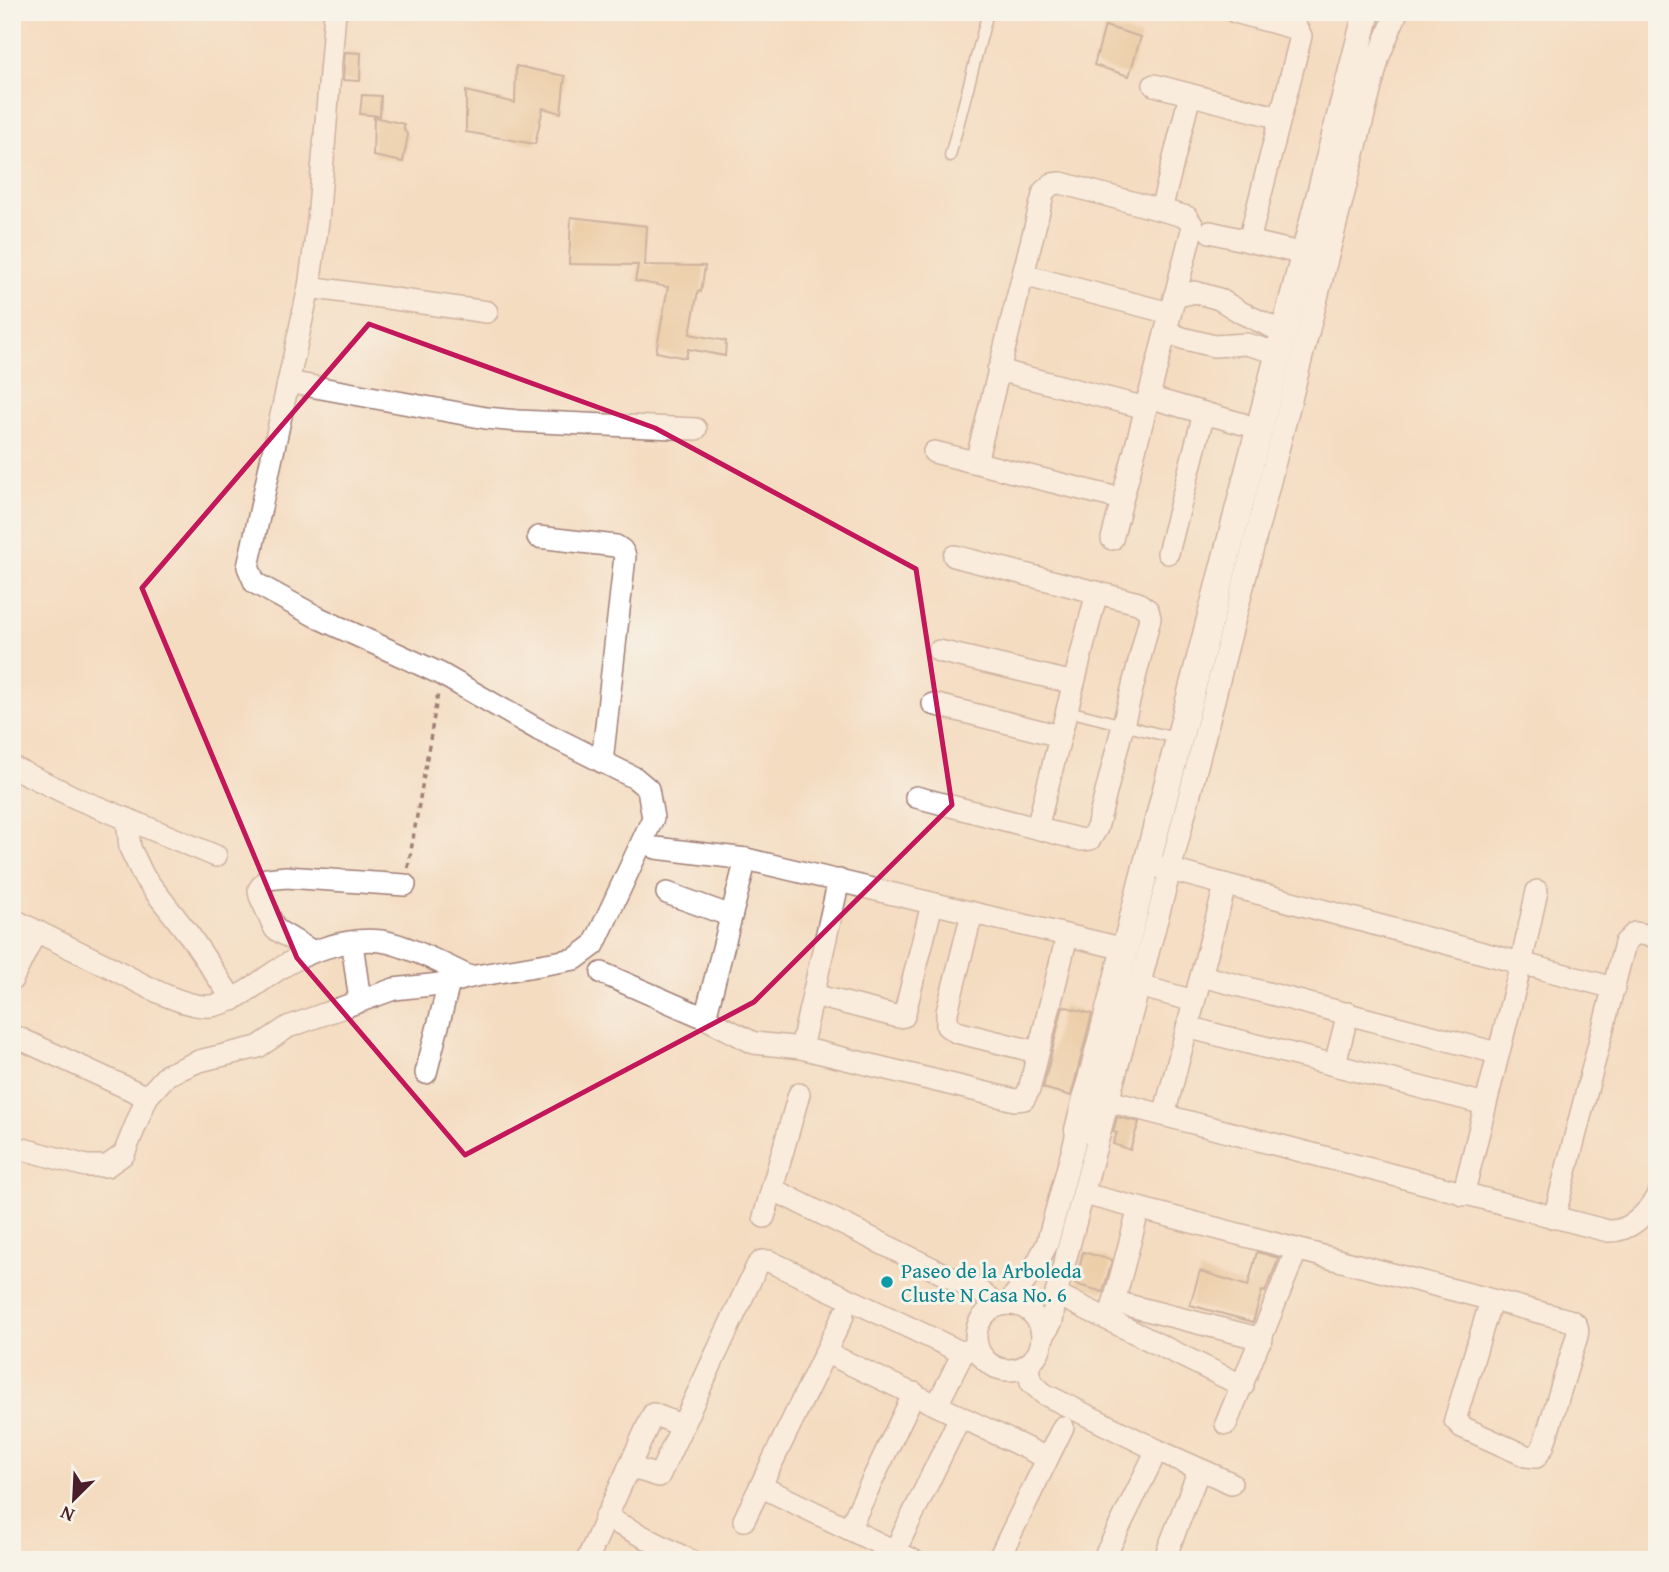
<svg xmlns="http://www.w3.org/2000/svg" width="1669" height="1572" viewBox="0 0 1669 1572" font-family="'Gentium Book Plus',serif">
<rect width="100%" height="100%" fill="#f7f3e8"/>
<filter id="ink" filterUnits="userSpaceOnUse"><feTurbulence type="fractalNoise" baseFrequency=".0143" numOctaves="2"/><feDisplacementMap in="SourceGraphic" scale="14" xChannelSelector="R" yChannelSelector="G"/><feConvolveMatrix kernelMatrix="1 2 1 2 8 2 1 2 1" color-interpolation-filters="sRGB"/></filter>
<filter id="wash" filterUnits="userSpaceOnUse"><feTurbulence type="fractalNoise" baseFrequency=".00686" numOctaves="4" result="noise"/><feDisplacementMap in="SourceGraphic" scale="28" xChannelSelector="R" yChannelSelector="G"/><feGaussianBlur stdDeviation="1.57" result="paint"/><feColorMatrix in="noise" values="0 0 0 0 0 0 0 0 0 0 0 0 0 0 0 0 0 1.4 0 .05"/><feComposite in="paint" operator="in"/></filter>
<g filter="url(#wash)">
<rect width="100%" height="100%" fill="#f4dcc1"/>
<g id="blocks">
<g fill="#e0b781">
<polygon points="1105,26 1141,37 1129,76 1094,65"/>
<polygon points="345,52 361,53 360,81 343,80"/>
<polygon points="516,66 565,76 561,113 543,108 535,144 466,132 466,91 515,103"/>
<polygon points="362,95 381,96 380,116 360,114"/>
<polygon points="374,117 404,124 404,130 408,135 403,162 373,156"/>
<polygon points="571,217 647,226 645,265 705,266 701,292 698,291 690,334 726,341 725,356 688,349 686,358 656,352 668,287 635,281 638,265 569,264"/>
<polygon points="1063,1006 1092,1014 1071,1096 1043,1088"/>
<polygon points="1117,1117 1139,1122 1130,1150 1113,1144 1117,1133 1113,1132"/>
<polygon points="1083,1252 1112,1260 1103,1292 1075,1284"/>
<polygon points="1257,1252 1279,1258 1265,1292 1262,1291 1253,1322 1190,1305 1200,1271 1248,1286"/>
</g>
</g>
</g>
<g filter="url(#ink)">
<use href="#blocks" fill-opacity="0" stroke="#9f7e76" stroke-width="2"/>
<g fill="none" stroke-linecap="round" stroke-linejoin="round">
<defs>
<g id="service">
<polyline points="950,156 988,12"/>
<polyline points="1068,711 1179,739"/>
</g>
<g id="minor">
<polyline points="1235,12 1297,29 1301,36 1249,241"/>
<polyline points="1154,85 1280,118"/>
<polyline points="1161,210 1190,95"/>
<polyline points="1210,232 1291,251"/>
<polyline points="1023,275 1170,313"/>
<polyline points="309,287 487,312"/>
<polyline points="1174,297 1195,292 1219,299 1242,313 1285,333"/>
<polyline points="1166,331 1182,338 1214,346 1246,344 1279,353"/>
<polyline points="998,370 1146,408"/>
<polyline points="288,382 486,418 518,421 696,429"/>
<polyline points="1148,397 1243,424"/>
<polyline points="934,452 1121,499"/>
<polyline points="976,462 1044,191 1052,184 1061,183 1187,217 1193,226 1112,539"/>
<polyline points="538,537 616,546 622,550 625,556 602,762"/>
<polyline points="1168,553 1204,413"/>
<polyline points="939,651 1074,683"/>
<polyline points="933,704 1060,736"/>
<polyline points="12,767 78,799 127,819 130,848 144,877 190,936 233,1000"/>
<polyline points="916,797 1082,840 1090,839 1097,828 1150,618 1148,610 1138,603 954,556"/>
<polyline points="127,819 216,856"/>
<polyline points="1037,828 1097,592"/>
<polyline points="656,848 746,859 1125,949"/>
<polyline points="1156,866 1614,988"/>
<polyline points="667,893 731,916"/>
<polyline points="972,913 947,1012 947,1026 956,1032 1037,1052"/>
<path d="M 12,919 C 44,935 76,951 108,966 C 133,979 183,1009 211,1006 C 235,1003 256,984 276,971 C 304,952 347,937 381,941 C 405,944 447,966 470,977"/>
<polyline points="352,943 360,1001"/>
<polyline points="312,951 275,929 260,896 259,889 267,879 286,877 405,885"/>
<polyline points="602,973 705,1018 754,1043 801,1048 1015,1100 1024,1099 1029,1090 1067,936"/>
<polyline points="1202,976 1497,1053"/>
<polyline points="12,980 36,931"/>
<polyline points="1125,985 1139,986 1194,1001"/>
<polyline points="813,995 899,1017 904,1016 932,904"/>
<polyline points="705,1018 746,859"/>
<polyline points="1187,1027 1485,1104"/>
<polyline points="12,1035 147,1097"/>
<polyline points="801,1048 839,880"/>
<polyline points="1335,1064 1348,1013"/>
<polyline points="426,1073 449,983"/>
<path d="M 1109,1101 L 1608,1231 C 1630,1232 1647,1214 1657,1196"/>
<polyline points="1164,1115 1225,886"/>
<polyline points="1099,1135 1170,871 1379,56 1397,12"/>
<polyline points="12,1146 86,1166 107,1166 124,1154 147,1097 167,1075 199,1061 258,1047 288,1027 394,989 449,983 470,977 575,959 594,945 653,818 648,789 635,778 539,730 441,674 319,618 255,583 248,567 309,287 318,221 335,12"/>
<polyline points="772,1189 982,1293 997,1306"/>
<path d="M 1084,1194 L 1569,1320 C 1577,1323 1579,1327 1577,1336 L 1543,1447 L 1536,1457 L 1526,1456 L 1462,1427 L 1455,1420 L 1491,1300"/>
<polyline points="1463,1195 1521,964 1537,891"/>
<polyline points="764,1217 799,1094"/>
<polyline points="1554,1218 1625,943 1635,933 1657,937"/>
<polyline points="1056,1294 1243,1386"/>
<polyline points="1115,1302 1262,1339"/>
<circle cx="1009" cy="1337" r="33"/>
<polyline points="1008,1304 1034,1269 1047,1244 1078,1130 1099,1135 1056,1294 1052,1321 1042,1339"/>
<polyline points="1111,1313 1139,1208"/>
<polyline points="827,1353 1047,1458"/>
<polyline points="1027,1365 1031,1382 1044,1394 1157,1450 1231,1483"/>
<polyline points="937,1405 963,1353"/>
<polyline points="1226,1424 1297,1249"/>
<polyline points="629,1467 659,1476 757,1266 762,1261 769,1261 963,1353 977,1346"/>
<polyline points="762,1487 913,1560"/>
<polyline points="605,1517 689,1560"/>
<polyline points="744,1520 843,1316"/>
<polyline points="849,1529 914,1393"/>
<polyline points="895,1551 960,1417"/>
<polyline points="587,1560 653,1414 683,1426"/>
<polyline points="998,1560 1063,1427"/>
<polyline points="1103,1560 1157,1450"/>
<polyline points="1164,1560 1199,1470"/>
</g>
<polyline id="tertiary" points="1078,1130 1367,12"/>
</defs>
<use href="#service" stroke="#9f7e76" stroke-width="13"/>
<use href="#minor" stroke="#9f7e76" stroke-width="24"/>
<use href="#tertiary" stroke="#9f7e76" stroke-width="29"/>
<polyline stroke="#9f7e76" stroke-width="3.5" stroke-dasharray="5 5" stroke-linecap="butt" points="408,868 438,693"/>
<use href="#service" stroke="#fff" stroke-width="10"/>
<use href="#minor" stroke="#fff" stroke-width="21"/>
<use href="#tertiary" stroke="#fff" stroke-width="26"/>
</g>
</g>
<path d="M0 0H1669V1572H0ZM 369,324 L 655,428 L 916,569 L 952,805 L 754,1002 L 465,1155 L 297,958 L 142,588 Z" fill="#f4dcc1" fill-opacity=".55" fill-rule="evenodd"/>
<path fill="none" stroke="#c2185b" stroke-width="5" stroke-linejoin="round" d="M 369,324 L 655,428 L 916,569 L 952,805 L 754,1002 L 465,1155 L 297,958 L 142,588 Z"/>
<circle fill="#0f9aa8" stroke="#f7f3e8" stroke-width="2.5" cx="887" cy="1282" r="7"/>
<g text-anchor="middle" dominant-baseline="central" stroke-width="6" stroke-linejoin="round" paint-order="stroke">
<g font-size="21" fill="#0d838f" stroke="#f7f3e8" text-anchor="start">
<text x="901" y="1270">Paseo de la Arboleda<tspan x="901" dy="24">Cluste N Casa No. 6</tspan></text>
</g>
</g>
<rect width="1669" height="1572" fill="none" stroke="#f7f3e8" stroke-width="42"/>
<g transform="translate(74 1499) rotate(204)" stroke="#f7f3e8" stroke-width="5" paint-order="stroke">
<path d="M0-5L12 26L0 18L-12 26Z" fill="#4a1f2b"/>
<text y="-10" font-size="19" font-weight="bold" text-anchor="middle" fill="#4a1f2b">N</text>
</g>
</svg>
